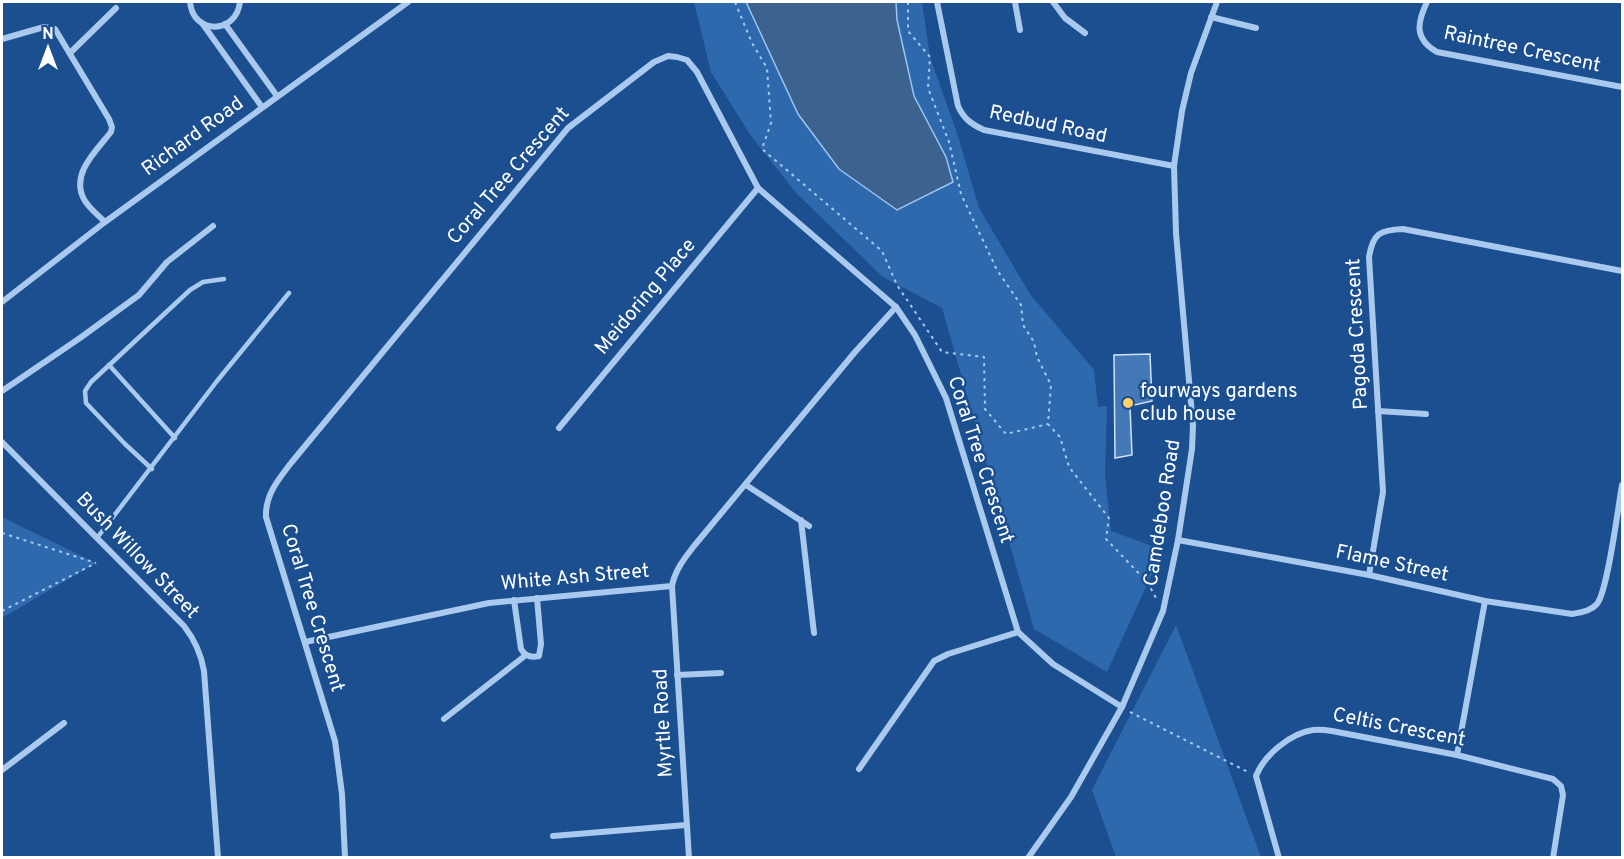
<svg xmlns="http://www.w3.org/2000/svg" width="1624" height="859" viewBox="0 0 1624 859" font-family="Overpass,sans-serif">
<rect width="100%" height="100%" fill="#1b4f8f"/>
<g fill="#2e69ad">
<polygon points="694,2 922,2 930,57 958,136 979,208 1030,294 1094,370 1098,407 1107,406 1105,475 1111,531 1163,550 1107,672 1034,629 942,308 883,277 797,194 751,136 711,72"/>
<polygon points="2,517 96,563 2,618"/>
<polygon points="1176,625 1261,857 1116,857 1092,790"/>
</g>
<polygon fill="#3c6290" stroke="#9cc4f0" stroke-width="1.5" points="746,2 896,2 897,20 914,96 946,157 953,182 897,210 839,169 798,114"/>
<polygon fill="#4478b7" stroke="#cfe3fa" stroke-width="1.5" points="1150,354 1152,401 1130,406 1132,455 1115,458 1114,355"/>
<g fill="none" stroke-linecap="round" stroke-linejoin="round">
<g stroke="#a9c9ee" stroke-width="2" stroke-dasharray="3 4.5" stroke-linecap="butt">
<polyline points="735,2 752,43 767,68 771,123 762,149 882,251 897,285 942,352 984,357 985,409 1006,434 1048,424"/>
<polyline points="908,2 908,31 930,57 928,88 949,142 961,194 997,270 1021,305 1023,325 1034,342 1037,357 1051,385 1048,424 1060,437 1069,467 1109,518 1106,539 1148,583 1156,598"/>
<polyline points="2,533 96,563"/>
<polyline points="2,611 96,563"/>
<polyline points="1130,712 1248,772"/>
</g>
<g stroke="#a9c9ee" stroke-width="4.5">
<polyline points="109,365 175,438"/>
<polyline points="152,469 125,444 86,403 85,391 91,382 190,290 203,282 224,279"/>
<polyline points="97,538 217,381 289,293"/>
</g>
<g stroke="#a9c9ee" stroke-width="6">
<path d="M 190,2 C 193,35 236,35 240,2"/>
<path d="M 937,2 L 958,106 C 964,119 971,124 984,130 L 1174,166"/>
<polyline points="1015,2 1020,30"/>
<polyline points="1053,2 1065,18 1085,33"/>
<path d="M 1427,2 C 1417,23 1414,39 1437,52 L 1622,87"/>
<polyline points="1211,17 1256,28"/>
<polyline points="202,23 262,107"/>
<polyline points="225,24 277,96"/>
<path d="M 2,39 L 44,27 L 55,29 L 109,119 L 112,127 L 111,132 C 96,151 69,175 85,201 C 90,209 98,215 105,222"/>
<polyline points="70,53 116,8"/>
<polyline points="2,302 105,222 408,2"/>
<polyline points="2,391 80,338 139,295 167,262 213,226"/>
<polyline points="1378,411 1426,414"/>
<polyline points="559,428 758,188"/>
<path d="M 2,442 L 184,626 C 195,640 201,653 204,671 L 218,858"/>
<polyline points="746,485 809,526"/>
<polyline points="801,520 814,633"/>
<path d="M 1178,540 L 1369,575 L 1485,601 L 1572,614 C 1580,613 1591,611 1597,604 C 1608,590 1618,507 1622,485"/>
<path d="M 1369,575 L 1383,492 L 1369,257 C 1373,233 1380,230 1403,229 L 1622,271"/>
<polyline points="672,586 689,858"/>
<path d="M 514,600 L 521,649 C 525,656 531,658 539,656 L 541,644 L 537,598"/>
<path d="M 305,642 L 489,603 L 672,586 C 675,570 684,559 694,546 L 855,352 L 896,307"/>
<polyline points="677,675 721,673"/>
<polyline points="444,719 526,655"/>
<polyline points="1457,755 1485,601"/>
<polyline points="859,769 934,661 948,654 1018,632"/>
<polyline points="2,770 64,723"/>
<polyline points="553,836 686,825"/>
<path d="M 345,858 L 342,794 L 335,741 L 266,517 C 265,495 278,480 291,463 L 568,128 L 654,62 L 668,56 L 677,57 L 687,60 L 697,72 L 758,188 L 896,307 L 915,335 L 946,398 L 1018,632 L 1053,664 L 1122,707"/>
<polyline points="1028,858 1071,797 1122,707 1163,611 1178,540 1192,449 1193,426 1176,233 1174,166 1182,111 1191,73 1217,2"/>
<path d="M 1279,858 L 1256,776 C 1264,755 1291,733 1313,730 C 1319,729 1326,730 1332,731 L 1457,755 L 1553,779 L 1561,786 L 1563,795 L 1553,858"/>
</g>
</g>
<circle fill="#ffd166" stroke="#1b4f8f" stroke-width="2" cx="1128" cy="403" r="6"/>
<g text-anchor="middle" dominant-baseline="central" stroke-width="5" stroke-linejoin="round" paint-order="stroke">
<g font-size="20" fill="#fff" stroke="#1b4f8f">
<text transform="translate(1522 50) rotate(12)">Raintree Crescent</text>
<text transform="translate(1048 125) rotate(12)">Redbud Road</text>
<text transform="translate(193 137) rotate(-36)">Richard Road</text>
<text transform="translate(509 176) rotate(-49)">Coral Tree Crescent</text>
<text transform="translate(646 297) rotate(-50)">Meidoring Place</text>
<text transform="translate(1358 334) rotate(-93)">Pagoda Crescent</text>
<text transform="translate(980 460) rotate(72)">Coral Tree Crescent</text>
<text transform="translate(1163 513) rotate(-81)">Camdeboo Road</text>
<text transform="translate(137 556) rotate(46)">Bush Willow Street</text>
<text transform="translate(1392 564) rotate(12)">Flame Street</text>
<text transform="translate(575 578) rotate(-5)">White Ash Street</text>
<text transform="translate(312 608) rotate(73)">Coral Tree Crescent</text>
<text transform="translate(664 723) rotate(-93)">Myrtle Road</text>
<text transform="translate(1399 728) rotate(11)">Celtis Crescent</text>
</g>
<g font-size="20" fill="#fff" stroke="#1b4f8f" text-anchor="start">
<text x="1140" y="392">fourways gardens<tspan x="1140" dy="23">club house</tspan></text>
</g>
</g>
<rect width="1624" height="859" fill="none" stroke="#ffffff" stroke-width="6"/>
<g transform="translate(48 48)" stroke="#1b4f8f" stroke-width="4.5" paint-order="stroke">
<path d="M0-4.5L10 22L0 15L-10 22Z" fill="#ffffff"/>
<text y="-9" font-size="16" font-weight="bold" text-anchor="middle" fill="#ffffff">N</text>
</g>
</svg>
